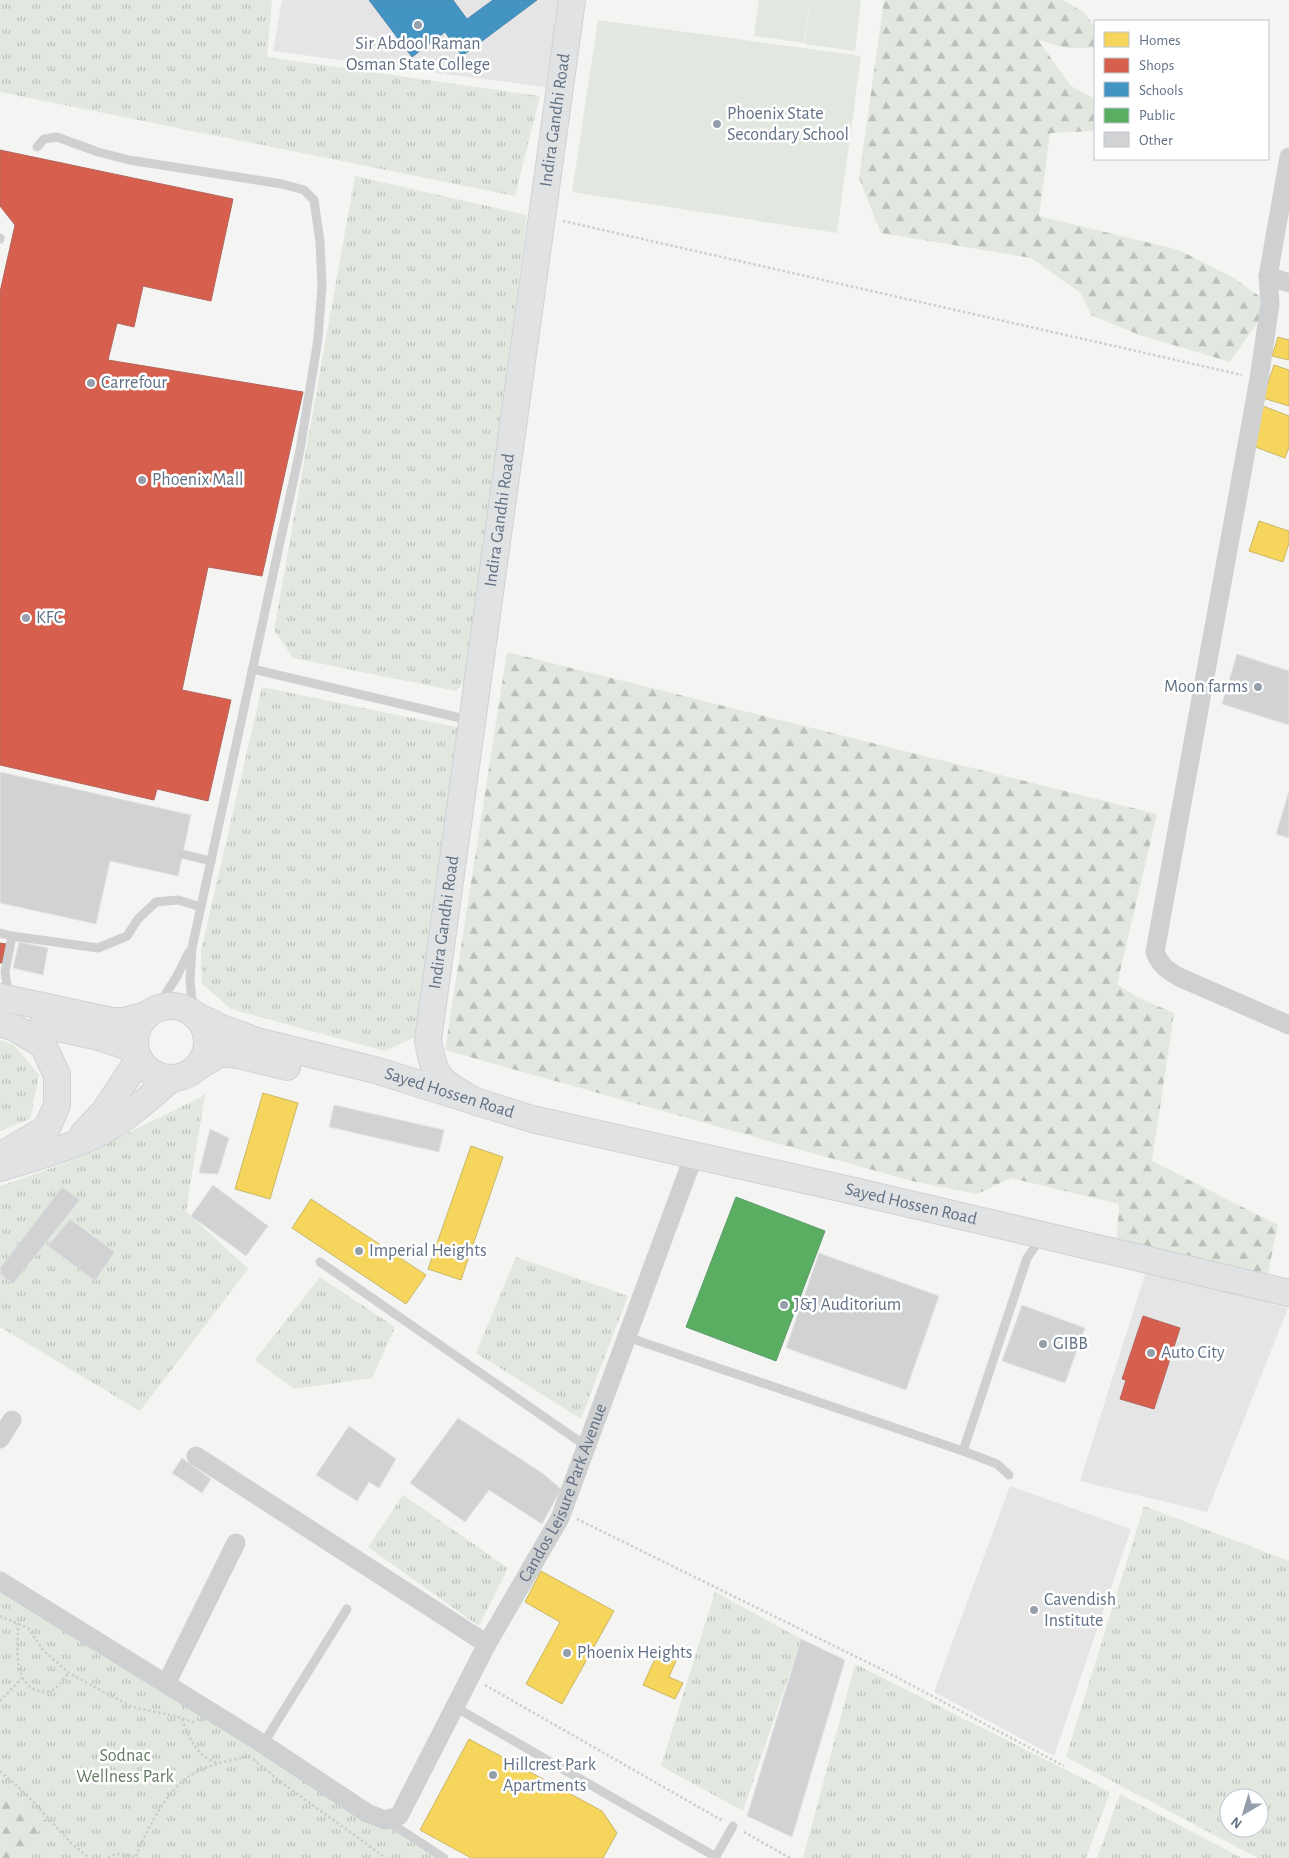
<svg xmlns="http://www.w3.org/2000/svg" width="1289" height="1858" viewBox="0 0 1289 1858" font-family="'Alegreya Sans',sans-serif">
<defs>
<pattern id="grass-tufts" width="24" height="20" patternUnits="userSpaceOnUse" patternTransform="scale(1.25)"><rect width="24" height="20" fill="#e2e7e0"/><path d="M3 7l-1-3M5 7V3M7 7l1-3M15 17l-1-3M17 17v-4M19 17l1-3" fill="none" stroke="#bbc0bb"/></pattern>
<pattern id="forest-firs" width="22" height="20" patternUnits="userSpaceOnUse" patternTransform="scale(1.25)"><rect width="22" height="20" fill="#e2e7e0"/><path d="M5 1l3.5 6h-7zM16 11l3.5 6h-7z" fill="#bbc0bb"/></pattern>
</defs>
<rect width="100%" height="100%" fill="#f4f4f2"/>
<g fill="#e4e5e4">
<polygon points="282,0 562,0 551,88 273,51"/>
<polygon points="1146,1271 1288,1308 1207,1512 1080,1481"/>
<polygon points="1010,1486 1131,1529 1054,1756 934,1692"/>
</g>
<g fill="url(#grass-tufts)" fill-rule="evenodd">
<polygon points="0,0 272,0 267,57 540,96 515,196 0,92"/>
<polygon points="355,176 527,215 469,677 456,691 293,658 274,630"/>
<polygon points="262,687 461,728 415,1037 385,1051 231,1009 202,984 201,950"/>
<polygon points="0,1040 14,1045 39,1075 30,1119 0,1131"/>
<polygon points="205,1095 186,1211 248,1269 140,1411 0,1327 0,1186 69,1162"/>
<polygon points="516,1257 628,1296 581,1419 476,1353"/>
<polygon points="320,1277 395,1327 372,1378 294,1389 255,1360"/>
<polygon points="403,1495 508,1568 479,1626 368,1547"/>
<path d="M 1144,1506 L 1289,1561 L 1289,1858 L 1258,1858 L 1066,1757 ZM 1229,1798 L 1259,1798 L 1259,1828 L 1229,1828 Z"/>
<polygon points="0,1581 436,1858 19,1858 46,1821 0,1788"/>
<polygon points="715,1592 801,1639 743,1811 661,1766"/>
<polygon points="855,1664 1110,1792 1086,1858 803,1858"/>
<polygon points="1120,1794 1242,1858 1097,1858"/>
</g>
<g fill="url(#forest-firs)">
<polygon points="884,0 1063,0 1085,13 1095,28 1095,48 1067,48 1038,40 1071,86 1095,99 1095,131 1050,133 1039,216 1179,250 1234,278 1270,304 1230,362 1137,334 1091,315 1081,293 1031,258 881,233 859,178"/>
<polygon points="507,652 1157,814 1117,984 1137,997 1174,1013 1152,1161 1278,1225 1267,1277 1117,1238 1119,1204 1011,1178 977,1194 912,1181 445,1050"/>
<polygon points="0,1787 47,1821 19,1858 0,1858"/>
</g>
<g fill="#e2e7e0">
<polygon points="759,0 810,0 804,43 754,36"/>
<polygon points="810,0 861,0 855,51 805,44"/>
<polygon points="598,20 861,56 837,233 572,192"/>
</g>
<g fill="#f6d55c" stroke="#c9b768">
<polygon points="1278,337 1289,340 1289,360 1272,356"/>
<polygon points="1274,365 1289,370 1289,406 1263,398"/>
<polygon points="1263,406 1289,416 1289,447 1285,458 1250,445"/>
<polygon points="1259,521 1289,531 1289,543 1283,562 1249,551"/>
<polygon points="263,1093 298,1103 270,1199 235,1189"/>
<polygon points="471,1146 503,1157 461,1280 428,1269"/>
<polygon points="311,1199 426,1275 406,1304 292,1228"/>
<polygon points="541,1571 614,1611 562,1704 526,1684 560,1622 525,1602"/>
<polygon points="658,1652 676,1661 669,1677 683,1683 675,1699 643,1685"/>
<polygon points="469,1739 602,1811 617,1833 603,1858 471,1858 420,1830"/>
</g>
<g fill="#d6604d" stroke="#b3655e">
<polygon points="0,150 233,199 211,301 143,286 134,327 117,323 108,360 303,392 262,576 208,567 182,690 231,700 208,801 157,789 154,800 0,765 0,292 15,225 0,206"/>
<polygon points="0,943 6,944 2,963 0,963"/>
<polygon points="1143,1316 1180,1328 1154,1409 1120,1399 1126,1380 1122,1379"/>
</g>
<polygon fill="#4393c3" stroke="#4c89b0" points="369,0 453,0 467,19 493,0 537,0 462,56 445,32 412,57"/>
<polygon fill="#5aae61" stroke="#5c9c6c" points="736,1197 825,1231 776,1361 686,1327"/>
<g fill="#d1d2d3" stroke="#e3e3e2">
<polygon points="1237,654 1289,671 1289,725 1222,704"/>
<polygon points="0,772 191,815 178,876 110,861 96,924 0,903"/>
<polygon points="1289,791 1289,838 1276,834"/>
<polygon points="19,942 48,948 43,975 13,968"/>
<polygon points="334,1105 444,1130 439,1152 329,1127"/>
<polygon points="210,1129 229,1138 218,1174 199,1173"/>
<polygon points="213,1185 268,1226 246,1256 191,1216"/>
<polygon points="62,1187 80,1200 13,1284 0,1274 0,1268"/>
<polygon points="70,1219 115,1252 95,1281 48,1246"/>
<polygon points="819,1253 939,1296 906,1390 786,1348"/>
<polygon points="1022,1305 1085,1328 1065,1383 1002,1361"/>
<polygon points="458,1418 542,1473 561,1489 542,1524 489,1490 465,1522 410,1483"/>
<polygon points="349,1426 396,1459 379,1488 369,1482 357,1501 316,1475"/>
<polygon points="182,1458 211,1479 202,1493 172,1473"/>
<polygon points="801,1639 845,1660 792,1837 747,1816"/>
</g>
<g fill="none" stroke-linecap="round" stroke-linejoin="round">
<defs>
<g id="secondary">
<polyline points="0,997 112,1021 124,1021 146,1015"/>
<circle cx="171" cy="1042" r="36"/>
<path id="s2" d="M 193,1014 L 224,1029 L 257,1041 L 375,1070 L 532,1119 L 854,1191 L 1289,1293"/>
<polyline points="0,1023 15,1028 43,1045 57,1075 57,1105 47,1128 0,1156"/>
<path d="M 43,1025 C 74,1032 107,1036 136,1051"/>
<polyline points="196,1068 221,1053 238,1055 287,1067"/>
<path id="s3" d="M 476,1102 C 441,1081 435,1082 428,1040 L 572,0"/>
<polyline points="84,1133 104,1112 139,1059"/>
<path d="M 0,1168 C 39,1156 80,1146 115,1124 C 135,1111 154,1094 172,1078"/>
</g>
</defs>
<use href="#secondary" stroke="#d0d2d3" stroke-width="28"/>
<g stroke="#cdcdcd" stroke-width="2.5" stroke-dasharray="2.5 2.5" stroke-linecap="butt">
<polyline points="563,221 1242,375"/>
<polyline points="577,1519 883,1670 1064,1766"/>
<polyline points="0,1616 28,1628 43,1650 69,1673 102,1691 132,1707 175,1716 196,1723"/>
<path d="M 18,1623 C 18,1644 12,1682 38,1691 C 42,1692 49,1692 53,1690 C 57,1688 65,1676 69,1673"/>
<polyline points="485,1685 723,1821"/>
<polyline points="0,1701 22,1678"/>
<path d="M 182,1719 C 189,1738 197,1757 218,1763"/>
<polyline points="253,1759 282,1783 386,1858"/>
<polyline points="0,1771 26,1794 71,1843 89,1858"/>
<polyline points="744,1832 790,1858"/>
<path d="M 136,1856 C 147,1830 166,1790 191,1775 C 208,1764 230,1761 249,1756"/>
<path d="M 108,1858 C 116,1852 129,1854 138,1858"/>
</g>
<g stroke="#cfd0d1" stroke-width="9">
<polyline points="37,147 44,139 57,137 98,152 129,160 282,184 304,190 314,200 320,242 322,286 318,339 300,450 192,948 190,979 193,1012"/>
<polyline points="0,238 0,239"/>
<polyline points="252,669 469,720"/>
<polyline points="182,854 211,861"/>
<polyline points="0,933 12,936"/>
<polyline points="9,997 5,972 12,936 98,948 127,936 138,919 156,902 178,900 201,907"/>
<polyline points="157,1008 177,976 189,952"/>
<polyline points="320,1262 586,1446"/>
<polyline points="627,1337 963,1451 997,1464 1009,1475"/>
<polyline points="963,1451 1027,1258 1041,1238"/>
<polyline points="455,1707 716,1857"/>
<polyline points="263,1744 347,1609"/>
<polyline points="387,1821 444,1858"/>
<polyline points="715,1858 733,1826"/>
</g>
<g stroke="#cfd0d1" stroke-width="19">
<path d="M 1289,157 L 1268,276 L 1270,304 L 1259,379 L 1155,952 C 1160,965 1167,970 1179,977 L 1289,1025"/>
<polyline points="1268,276 1289,283"/>
<polyline points="0,1439 12,1420"/>
<polyline points="196,1456 487,1644"/>
<path id="s1" d="M 0,1581 L 263,1744 L 367,1813 L 385,1820 L 399,1816 L 487,1644 L 560,1518 L 694,1155"/>
<polyline points="166,1684 236,1543"/>
</g>
<use href="#secondary" stroke="#e1e2e3" stroke-width="26"/>
</g>
<g fill="#949fab" stroke="#fff" stroke-width="2">
<circle cx="418" cy="25" r="5"/>
<circle cx="717" cy="124" r="5"/>
<circle cx="91" cy="383" r="5"/>
<circle cx="142" cy="480" r="5"/>
<circle cx="26" cy="618" r="5"/>
<circle cx="1258" cy="687" r="5"/>
<circle cx="359" cy="1251" r="5"/>
<circle cx="784" cy="1305" r="5"/>
<circle cx="1043" cy="1344" r="5"/>
<circle cx="1151" cy="1353" r="5"/>
<circle cx="1034" cy="1610" r="5"/>
<circle cx="567" cy="1653" r="5"/>
<circle cx="493" cy="1775" r="5"/>
</g>
<g text-anchor="middle" dominant-baseline="central" stroke-width="5" stroke-linejoin="round" paint-order="stroke">
<g font-size="18" fill="#617185" stroke="#fff" text-anchor="start">
<text x="418" y="44" text-anchor="middle">Sir Abdool Raman<tspan x="418" dy="21">Osman State College</tspan></text>
<text x="727" y="114">Phoenix State<tspan x="727" dy="21">Secondary School</tspan></text>
<text x="101" y="383">Carrefour</text>
<text x="152" y="480">Phoenix Mall</text>
<text x="36" y="618">KFC</text>
<text x="1248" y="687" text-anchor="end">Moon farms</text>
<text x="369" y="1251">Imperial Heights</text>
<text x="794" y="1305">J&amp;J Auditorium</text>
<text x="1053" y="1344">GIBB</text>
<text x="1161" y="1353">Auto City</text>
<text x="1044" y="1600">Cavendish<tspan x="1044" dy="21">Institute</tspan></text>
<text x="577" y="1653">Phoenix Heights</text>
<text x="503" y="1765">Hillcrest Park<tspan x="503" dy="21">Apartments</tspan></text>
</g>
<g font-size="18" fill="#617185" stroke="#fff">
<text stroke="none"><textPath href="#s3" startOffset="1012">Indira Gandhi Road</textPath></text>
<text stroke="none"><textPath href="#s3" startOffset="608">Indira Gandhi Road</textPath></text>
<text stroke="none"><textPath href="#s3" startOffset="202">Indira Gandhi Road</textPath></text>
<text stroke="none"><textPath href="#s2" startOffset="269">Sayed Hossen Road</textPath></text>
<text stroke="none"><textPath href="#s2" startOffset="744">Sayed Hossen Road</textPath></text>
<text stroke="none"><textPath href="#s1" startOffset="831">Candos Leisure Park Avenue</textPath></text>
</g>
<g font-size="18" fill="#637b61" stroke="#fff">
<text x="125" y="1756">Sodnac<tspan x="125" dy="21">Wellness Park</tspan></text>
</g>
</g>
<rect x="1094" y="20" width="175" height="140" fill="#ffffff" stroke="#c0c6ce"/>
<rect x="1104" y="32" width="25" height="15" fill="#f6d55c" stroke="#c0c6ce"/>
<text x="1139" y="45" font-size="15" fill="#617185">Homes</text>
<rect x="1104" y="58" width="25" height="15" fill="#d6604d" stroke="#c0c6ce"/>
<text x="1139" y="70" font-size="15" fill="#617185">Shops</text>
<rect x="1104" y="82" width="25" height="15" fill="#4393c3" stroke="#c0c6ce"/>
<text x="1139" y="95" font-size="15" fill="#617185">Schools</text>
<rect x="1104" y="108" width="25" height="15" fill="#5aae61" stroke="#c0c6ce"/>
<text x="1139" y="120" font-size="15" fill="#617185">Public</text>
<rect x="1104" y="132" width="25" height="15" fill="#d1d2d3" stroke="#c0c6ce"/>
<text x="1139" y="145" font-size="15" fill="#617185">Other</text>
<g transform="translate(1244 1813) rotate(218)"><circle r="24" fill="#ffffff" stroke="#c0c6ce"/>
<path d="M0-4L9 19L0 12L-9 19Z" fill="#949fab"/>
<text y="-8" font-size="14" font-weight="bold" text-anchor="middle" fill="#617185">N</text>
</g>
</svg>
